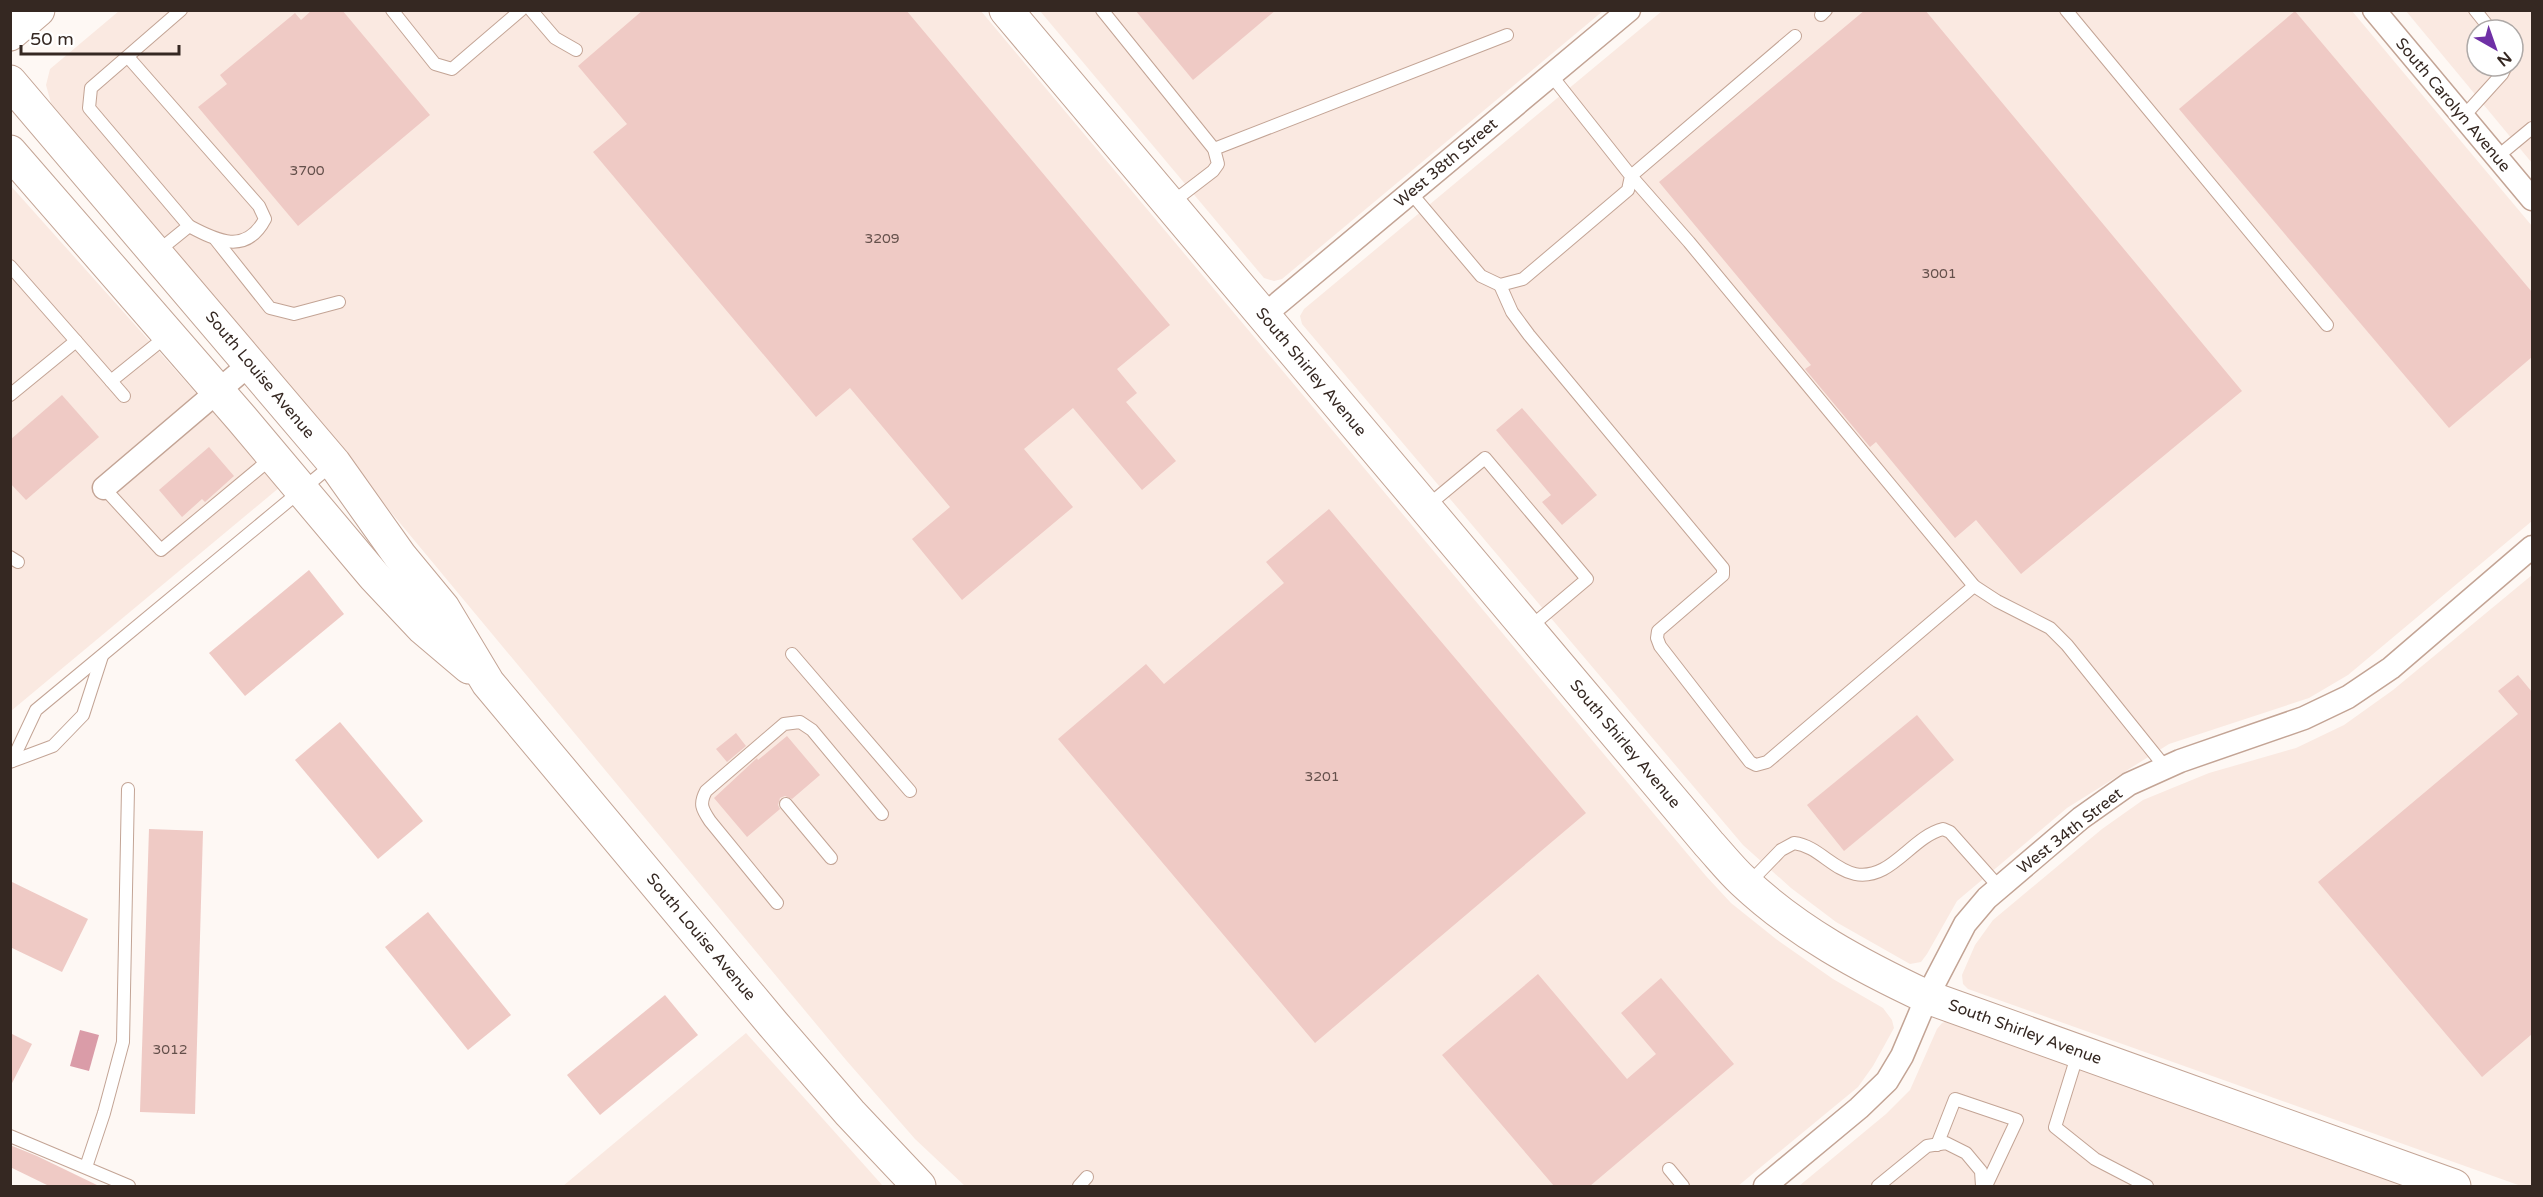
<svg xmlns="http://www.w3.org/2000/svg" width="2543" height="1197" viewBox="0 0 2543 1197" font-family="'Varela Round',sans-serif">
<rect width="100%" height="100%" fill="#fef8f4"/>
<g fill="#fae9e1" fill-rule="evenodd">
<polygon points="119,11 981,11 1706,876 1731,903 1776,939 1833,979 1883,1008 1892,1020 1894,1028 1873,1066 1858,1087 1738,1186 965,1186 915,1139 846,1060 51,103 46,85 50,69"/>
<polygon points="1040,11 1603,11 1282,279 1274,281 1264,278"/>
<polygon points="1662,11 2352,11 2532,226 2532,521 2348,675 2309,698 2169,744 2067,808 1957,901 1927,954 1921,962 1910,964 1836,922 1791,888 1743,845 1302,324 1300,316 1304,309"/>
<path d="M 2406,11 L 2532,11 L 2532,163 ZM 2477,30 L 2513,30 L 2513,66 L 2477,66 Z"/>
<polygon points="10,185 280,487 11,711 10,711"/>
<polygon points="2532,575 2532,1186 2521,1186 1968,989 1963,984 1962,975 1975,945 1993,920 2102,829 2143,800 2209,773 2296,748 2344,725 2393,690"/>
<polygon points="1947,1021 2407,1186 1799,1186 1886,1114 1910,1090 1937,1029 1942,1023"/>
<polygon points="746,1033 883,1186 563,1186"/>
</g>
<polygon fill="#da9ca8" points="80,1030 99,1035 89,1071 70,1066"/>
<g fill="#efcac5">
<polygon points="312,10 342,10 430,115 298,226 198,107 227,84 220,75 295,13 301,20"/>
<polygon points="643,10 906,10 1170,325 1117,369 1137,393 1126,402 1176,461 1142,490 1073,408 1024,449 1073,507 962,600 912,539 950,507 850,388 816,417 593,152 627,124 578,66"/>
<polygon points="1135,10 1276,10 1193,80"/>
<polygon points="1865,10 1925,10 2242,391 2021,574 1976,520 1955,538 1876,442 1870,447 1805,369 1811,365 1659,182"/>
<polygon points="2295,11 2532,292 2532,357 2449,428 2179,109"/>
<polygon points="62,395 99,437 26,500 10,483 10,440"/>
<polygon points="1522,408 1597,495 1562,525 1542,502 1551,495 1496,430"/>
<polygon points="209,447 234,476 205,502 202,499 182,517 159,490"/>
<polygon points="1329,509 1586,813 1315,1043 1058,739 1146,664 1164,684 1284,583 1266,562"/>
<polygon points="309,570 344,614 245,696 209,653"/>
<polygon points="2518,675 2532,692 2532,1034 2482,1077 2318,882 2518,714 2498,691"/>
<polygon points="1917,715 1954,760 1844,851 1807,805"/>
<polygon points="340,722 423,821 378,859 295,760"/>
<polygon points="736,733 746,746 727,762 716,749"/>
<polygon points="787,736 820,775 792,799 785,796 780,798 778,805 780,809 747,837 714,798 757,758 758,760"/>
<polygon points="149,829 203,831 195,1114 140,1112"/>
<polygon points="10,881 88,919 62,972 10,947"/>
<polygon points="428,912 511,1015 468,1050 385,947"/>
<polygon points="1538,974 1627,1079 1656,1054 1621,1013 1661,978 1734,1064 1590,1186 1554,1186 1442,1055"/>
<polygon points="665,995 698,1035 600,1115 567,1075"/>
<polygon points="10,1033 32,1044 10,1087"/>
<polygon points="10,1145 37,1156 99,1186 49,1186 10,1167"/>
</g>
<g fill="none" stroke-linecap="round" stroke-linejoin="round">
<defs>
<g id="lane">
<polyline points="392,10 435,64 452,69 521,10"/>
<polyline points="531,10 555,38 576,50"/>
<polyline points="1102,10 1214,149 1218,164 1213,171 1170,204"/>
<polyline points="2066,10 2327,325"/>
<polyline points="2475,10 2491,30"/>
<polyline points="1821,15 1826,10"/>
<polyline points="1795,36 1631,176 1689,242 1974,586 1997,601 2050,628 2067,645 2165,767"/>
<path d="M 128,57 L 259,206 L 265,219 C 246,255 217,241 189,226"/>
<polyline points="2463,117 2502,74 2506,66"/>
<polyline points="1214,149 1507,35"/>
<polyline points="2497,157 2532,128"/>
<polyline points="1411,193 1481,276 1500,285 1523,279 1628,190 1631,176 1551,75"/>
<polyline points="216,240 270,308 294,314 339,302"/>
<polyline points="157,252 189,226 89,108 91,88 181,10"/>
<polyline points="10,266 76,341"/>
<polyline points="1500,285 1512,312 1529,335 1723,568 1723,575 1658,631 1657,638 1660,646 1750,762 1756,765 1767,762 1974,586"/>
<polyline points="111,381 124,396"/>
<polyline points="10,395 76,341 111,381 168,335"/>
<polyline points="104,488 161,550 274,456"/>
<polyline points="1426,507 1485,458 1587,579 1529,628"/>
<polyline points="10,557 18,562"/>
<polyline points="792,654 910,791"/>
<polyline points="12,761 36,710 333,464"/>
<polyline points="10,762 53,746 83,715 102,656"/>
<polyline points="786,804 831,858"/>
<path d="M 1749,883 L 1781,850 L 1794,843 C 1818,846 1832,869 1855,874 C 1891,881 1911,837 1943,829 L 1950,832 L 1999,887"/>
<path d="M 777,903 L 710,821 C 702,809 699,804 706,791 L 784,724 L 800,722 L 812,730 L 882,814"/>
<polyline points="2078,1053 2055,1127 2095,1159 2147,1186"/>
<polyline points="10,1136 129,1186"/>
<polyline points="1937,1145 1955,1099 2017,1120 1986,1186"/>
<polyline points="86,1167 104,1113 123,1042 128,789"/>
<polyline points="1669,1169 1683,1186"/>
<polyline points="1079,1186 1087,1177"/>
<polyline points="1878,1186 1927,1146 1946,1143 1966,1153 1981,1171 1982,1186"/>
</g>
<g id="street">
<polyline points="2374,10 2532,199"/>
<polyline points="1263,316 1629,10"/>
<polyline points="104,488 251,363"/>
<polyline points="1765,1186 1859,1108 1887,1081 1902,1056 1927,997 1965,924 1987,898 2081,818 2129,784 2180,761 2304,718 2348,697 2391,668 2532,547"/>
</g>
<path id="secondary" d="M 1006,10 L 1709,844 C 1720,856 1731,870 1743,881 C 1797,932 1861,966 1927,997 L 2454,1186"/>
<g id="primary">
<polyline points="10,34 38,10"/>
<polyline points="10,82 334,463 400,556 443,608 488,683 773,1024 850,1113 919,1186"/>
<polyline points="10,152 242,419 374,576 423,628 469,667"/>
</g>
</defs>
<use href="#lane" stroke="#c3a495" stroke-width="14"/>
<use href="#street" stroke="#c3a495" stroke-width="25"/>
<use href="#secondary" stroke="#c3a495" stroke-width="35"/>
<use href="#primary" stroke="#c3a495" stroke-width="35"/>
<use href="#lane" stroke="#fff" stroke-width="12"/>
<use href="#street" stroke="#fff" stroke-width="22"/>
<use href="#secondary" stroke="#fff" stroke-width="33"/>
<use href="#primary" stroke="#fff" stroke-width="33"/>
</g>
<g text-anchor="middle" dominant-baseline="central" stroke-width="5" stroke-linejoin="round" paint-order="stroke">
<g font-size="14" fill="#64504b">
<text x="307" y="170">3700</text>
<text x="882" y="238">3209</text>
<text x="1939" y="273">3001</text>
<text x="1322" y="776">3201</text>
<text x="170" y="1049">3012</text>
</g>
<g font-size="16" fill="#352822" stroke="#fff">
<text transform="translate(2453 105) rotate(50)">South Carolyn Avenue</text>
<text transform="translate(1446 163) rotate(-40)">West 38th Street</text>
<text transform="translate(1311 372) rotate(50)">South Shirley Avenue</text>
<text transform="translate(260 375) rotate(50)">South Louise Avenue</text>
<text transform="translate(1625 744) rotate(50)">South Shirley Avenue</text>
<text transform="translate(2070 831) rotate(-38)">West 34th Street</text>
<text transform="translate(701 937) rotate(50)">South Louise Avenue</text>
<text transform="translate(2025 1032) rotate(20)">South Shirley Avenue</text>
</g>
</g>
<rect width="2543" height="1197" fill="none" stroke="#352822" stroke-width="24"/>
<g transform="translate(2495 48) rotate(140)"><circle r="28" fill="#ffffff" stroke="#aea9a7" stroke-width="1.5"/>
<path d="M0-4.5L10 22L0 15L-10 22Z" fill="#6f30a6"/>
<text y="-9" font-size="16" font-weight="bold" text-anchor="middle" fill="#352822">N</text>
</g>
<path d="M21 45v9h158v-9" fill="none" stroke="#352822" stroke-width="3"/>
<text x="30" y="45" font-size="18" fill="#352822" stroke="#ffffff" stroke-width="4.5" paint-order="stroke">50 m</text>
</svg>
